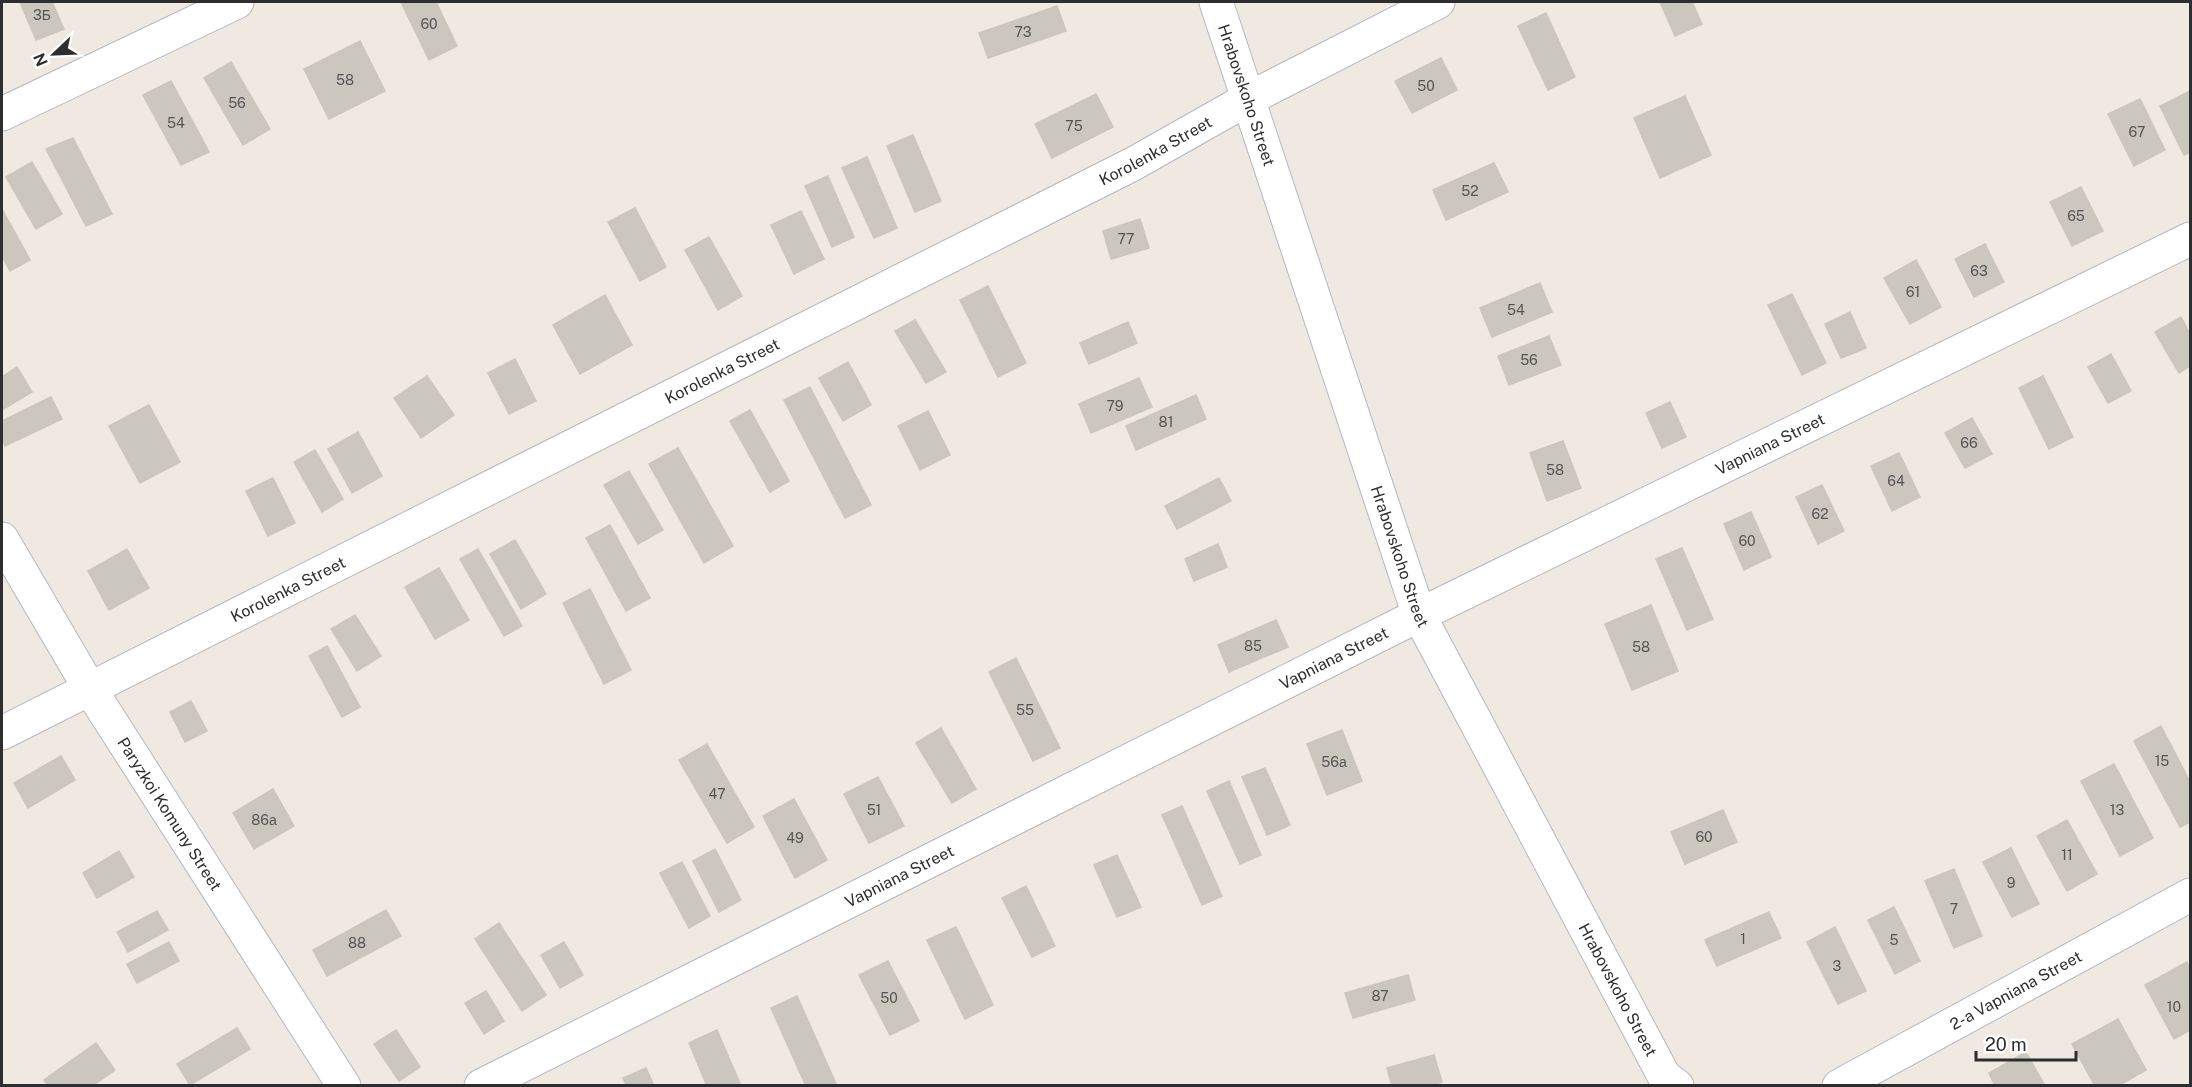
<svg xmlns="http://www.w3.org/2000/svg" width="2192" height="1087" viewBox="0 0 2192 1087" font-family="'Public Sans',sans-serif">
<rect width="100%" height="100%" fill="#efe9e1"/>
<g fill="#cbc7bf" stroke="#cbc5ba" stroke-width="1.5">
<polygon points="20,2 52,2 64,29 36,40"/>
<polygon points="401,2 436,2 457,46 429,60"/>
<polygon points="1660,2 1692,2 1702,24 1675,36"/>
<polygon points="1057,6 1066,31 988,58 979,33"/>
<polygon points="1546,13 1575,77 1548,90 1518,26"/>
<polygon points="360,41 385,91 329,119 304,69"/>
<polygon points="1441,58 1457,90 1412,113 1395,81"/>
<polygon points="231,62 270,129 243,145 204,78"/>
<polygon points="171,81 209,152 181,165 143,95"/>
<polygon points="2190,91 2190,152 2184,155 2160,106"/>
<polygon points="1096,94 1113,127 1052,158 1035,124"/>
<polygon points="1685,96 1711,155 1660,178 1634,118"/>
<polygon points="2140,99 2165,150 2134,166 2108,114"/>
<polygon points="913,135 941,201 915,212 887,146"/>
<polygon points="73,138 112,214 86,226 46,149"/>
<polygon points="867,157 897,228 874,238 842,168"/>
<polygon points="32,162 62,214 36,229 6,177"/>
<polygon points="1494,163 1508,192 1446,220 1433,190"/>
<polygon points="828,176 854,237 832,247 805,186"/>
<polygon points="2081,187 2103,231 2072,246 2050,202"/>
<polygon points="635,208 666,267 640,281 608,222"/>
<polygon points="2,209 30,260 10,271 2,256"/>
<polygon points="801,211 824,259 794,274 771,225"/>
<polygon points="1140,219 1149,248 1111,259 1103,231"/>
<polygon points="709,237 742,296 718,310 685,250"/>
<polygon points="1985,244 2004,282 1974,297 1955,259"/>
<polygon points="1916,260 1941,307 1910,324 1884,278"/>
<polygon points="1540,283 1552,312 1492,337 1480,308"/>
<polygon points="988,286 1026,363 998,377 960,300"/>
<polygon points="1792,294 1826,363 1802,375 1768,305"/>
<polygon points="605,295 632,345 580,374 553,325"/>
<polygon points="1850,312 1866,348 1841,358 1825,324"/>
<polygon points="2181,317 2190,334 2190,366 2179,373 2155,332"/>
<polygon points="915,320 946,372 926,383 895,331"/>
<polygon points="1128,322 1137,343 1089,364 1080,343"/>
<polygon points="1549,336 1561,365 1509,385 1498,356"/>
<polygon points="2111,354 2131,391 2108,403 2088,367"/>
<polygon points="515,359 536,401 509,414 488,373"/>
<polygon points="848,362 871,405 843,421 819,378"/>
<polygon points="17,367 32,392 2,410 2,377"/>
<polygon points="427,376 454,415 421,438 394,398"/>
<polygon points="2043,376 2073,437 2049,449 2019,388"/>
<polygon points="1139,378 1152,407 1091,433 1079,404"/>
<polygon points="810,387 871,505 845,518 784,400"/>
<polygon points="1196,395 1206,419 1136,450 1126,426"/>
<polygon points="51,397 62,419 5,446 2,438 2,421"/>
<polygon points="1670,402 1686,437 1662,448 1646,413"/>
<polygon points="149,405 180,462 140,483 109,426"/>
<polygon points="750,410 789,481 770,492 730,421"/>
<polygon points="928,411 950,455 920,470 898,426"/>
<polygon points="1972,418 1992,454 1965,468 1945,433"/>
<polygon points="358,432 382,476 352,493 328,449"/>
<polygon points="1563,441 1581,488 1547,501 1530,453"/>
<polygon points="678,448 733,546 704,563 649,464"/>
<polygon points="315,450 343,499 322,512 294,462"/>
<polygon points="1899,453 1920,497 1892,511 1871,466"/>
<polygon points="629,471 663,530 638,544 604,485"/>
<polygon points="273,478 295,523 268,536 246,491"/>
<polygon points="1219,478 1231,501 1177,529 1165,506"/>
<polygon points="1822,485 1844,531 1818,544 1796,497"/>
<polygon points="1751,512 1771,557 1744,570 1724,524"/>
<polygon points="610,525 650,598 626,611 586,538"/>
<polygon points="515,540 546,594 521,609 490,554"/>
<polygon points="1218,544 1227,567 1194,581 1185,559"/>
<polygon points="1682,548 1713,619 1687,630 1656,559"/>
<polygon points="127,549 149,588 109,610 88,571"/>
<polygon points="478,549 522,626 504,636 460,559"/>
<polygon points="439,568 469,620 435,639 405,587"/>
<polygon points="590,589 631,670 604,684 563,603"/>
<polygon points="1651,605 1678,671 1632,690 1605,624"/>
<polygon points="355,615 381,656 357,671 331,629"/>
<polygon points="1276,620 1288,647 1229,672 1218,645"/>
<polygon points="327,646 360,707 342,717 309,656"/>
<polygon points="1016,658 1060,748 1033,761 989,672"/>
<polygon points="191,701 207,731 185,742 170,712"/>
<polygon points="2161,726 2190,782 2190,822 2180,827 2134,741"/>
<polygon points="941,728 976,789 952,803 916,743"/>
<polygon points="1342,730 1362,781 1327,795 1307,744"/>
<polygon points="707,744 754,827 727,843 679,760"/>
<polygon points="61,756 75,780 28,808 14,783"/>
<polygon points="2114,764 2153,838 2120,856 2081,781"/>
<polygon points="1265,768 1290,825 1267,835 1242,777"/>
<polygon points="878,777 904,826 869,843 844,794"/>
<polygon points="1229,781 1261,855 1240,864 1207,791"/>
<polygon points="273,789 294,826 254,849 233,813"/>
<polygon points="794,799 827,860 795,878 763,816"/>
<polygon points="1182,806 1222,896 1202,905 1162,815"/>
<polygon points="1723,810 1737,842 1685,864 1671,832"/>
<polygon points="2067,820 2097,874 2067,891 2037,836"/>
<polygon points="2011,848 2039,904 2012,917 1983,862"/>
<polygon points="715,849 741,900 719,912 693,861"/>
<polygon points="119,851 134,877 97,898 83,873"/>
<polygon points="1117,855 1141,907 1117,917 1094,865"/>
<polygon points="682,862 710,916 689,928 660,873"/>
<polygon points="1954,869 1982,936 1954,948 1925,881"/>
<polygon points="1026,886 1055,946 1032,957 1002,898"/>
<polygon points="1894,907 1920,961 1895,974 1868,920"/>
<polygon points="386,910 401,936 327,976 313,950"/>
<polygon points="157,911 168,930 128,952 117,932"/>
<polygon points="1769,912 1781,938 1717,966 1705,940"/>
<polygon points="499,923 546,995 522,1011 475,939"/>
<polygon points="956,927 993,1005 965,1019 927,940"/>
<polygon points="1835,927 1866,991 1838,1004 1807,942"/>
<polygon points="169,942 179,961 137,983 127,964"/>
<polygon points="564,942 583,975 560,988 541,955"/>
<polygon points="888,961 919,1021 890,1035 859,975"/>
<polygon points="2187,962 2190,970 2190,1030 2174,1039 2145,985"/>
<polygon points="1408,975 1415,1000 1353,1018 1345,993"/>
<polygon points="486,991 504,1021 484,1034 465,1003"/>
<polygon points="797,996 837,1086 806,1086 771,1008"/>
<polygon points="2118,1019 2146,1070 2118,1086 2095,1086 2072,1044"/>
<polygon points="237,1028 250,1049 190,1085 177,1064"/>
<polygon points="396,1030 420,1067 399,1081 374,1044"/>
<polygon points="717,1030 741,1086 707,1086 689,1043"/>
<polygon points="96,1043 115,1070 92,1086 48,1086 44,1080"/>
<polygon points="2026,1052 2045,1086 1995,1086 1989,1073"/>
<polygon points="1434,1055 1442,1082 1429,1086 1392,1086 1387,1068"/>
<polygon points="646,1068 654,1086 627,1086 623,1078"/>
</g>
<g fill="none" stroke-linecap="round" stroke-linejoin="round">
<defs>
<g id="minor">
<path id="s1" d="M 1216,2 L 1419,615 L 1664,1076 L 1677,1086"/>
<polyline points="2,114 237,2"/>
<path id="s2" d="M 2,539 L 90,689 L 344,1086"/>
<path id="s3" d="M 2,733 L 1133,164 L 1248,99 L 1438,2"/>
<path id="s4" d="M 481,1086 L 1419,615 L 2190,239"/>
<path id="s5" d="M 1839,1086 L 2190,895"/>
</g>
</defs>
<use href="#minor" stroke="#b4b7c1" stroke-width="35"/>
<use href="#minor" stroke="#fff" stroke-width="33"/>
</g>
<g text-anchor="middle" dominant-baseline="central" stroke-width="4.5" stroke-linejoin="round" paint-order="stroke">
<g font-size="14" fill="#555452">
<text x="42" y="15">3Б</text>
<text x="429" y="24">60</text>
<text x="1023" y="32">73</text>
<text x="345" y="80">58</text>
<text x="1426" y="86">50</text>
<text x="237" y="103">56</text>
<text x="176" y="123">54</text>
<text x="1074" y="126">75</text>
<text x="2137" y="132">67</text>
<text x="1470" y="191">52</text>
<text x="2076" y="216">65</text>
<text x="1126" y="239">77</text>
<text x="1979" y="271">63</text>
<text x="1913" y="292">61</text>
<text x="1516" y="310">54</text>
<text x="1529" y="360">56</text>
<text x="1115" y="406">79</text>
<text x="1166" y="422">81</text>
<text x="1969" y="443">66</text>
<text x="1555" y="470">58</text>
<text x="1896" y="481">64</text>
<text x="1820" y="514">62</text>
<text x="1747" y="541">60</text>
<text x="1253" y="646">85</text>
<text x="1641" y="647">58</text>
<text x="1025" y="710">55</text>
<text x="2162" y="761">15</text>
<text x="1334" y="762">56а</text>
<text x="717" y="794">47</text>
<text x="874" y="810">51</text>
<text x="2117" y="810">13</text>
<text x="264" y="820">86а</text>
<text x="1704" y="837">60</text>
<text x="795" y="838">49</text>
<text x="2067" y="855">11</text>
<text x="2011" y="883">9</text>
<text x="1954" y="909">7</text>
<text x="1743" y="939">1</text>
<text x="1894" y="940">5</text>
<text x="357" y="943">88</text>
<text x="1837" y="966">3</text>
<text x="1380" y="996">87</text>
<text x="889" y="998">50</text>
<text x="2174" y="1007">10</text>
</g>
<g font-size="16" fill="#2e2e2e" stroke="#fff">
<text stroke="none"><textPath href="#s1" startOffset="98">Hrabovskoho Street</textPath></text>
<text stroke="none"><textPath href="#s3" startOffset="1292">Korolenka Street</textPath></text>
<text stroke="none"><textPath href="#s3" startOffset="806">Korolenka Street</textPath></text>
<text stroke="none"><textPath href="#s4" startOffset="1440">Vapniana Street</textPath></text>
<text stroke="none"><textPath href="#s1" startOffset="584">Hrabovskoho Street</textPath></text>
<text stroke="none"><textPath href="#s3" startOffset="320">Korolenka Street</textPath></text>
<text stroke="none"><textPath href="#s4" startOffset="954">Vapniana Street</textPath></text>
<text stroke="none"><textPath href="#s2" startOffset="322">Paryzkoi Komuny Street</textPath></text>
<text stroke="none"><textPath href="#s4" startOffset="468">Vapniana Street</textPath></text>
<text stroke="none"><textPath href="#s1" startOffset="1070">Hrabovskoho Street</textPath></text>
<text stroke="none"><textPath href="#s5" startOffset="201">2-a Vapniana Street</textPath></text>
</g>
</g>
<rect width="2192" height="1087" fill="none" stroke="#2e2e2e" stroke-width="6"/>
<g transform="translate(54 54) rotate(247)" stroke="#ffffff" stroke-width="4.5" paint-order="stroke">
<path d="M0-4.5L10 22L0 15L-10 22Z" fill="#2e2e2e"/>
<text y="-9" font-size="16" font-weight="bold" text-anchor="middle" fill="#2e2e2e">N</text>
</g>
<path d="M1976 1051v9h100v-9" fill="none" stroke="#2e2e2e" stroke-width="3"/>
<text x="1985" y="1051" font-size="18" fill="#2e2e2e" stroke="#ffffff" stroke-width="4.5" paint-order="stroke">20 m</text>
</svg>
